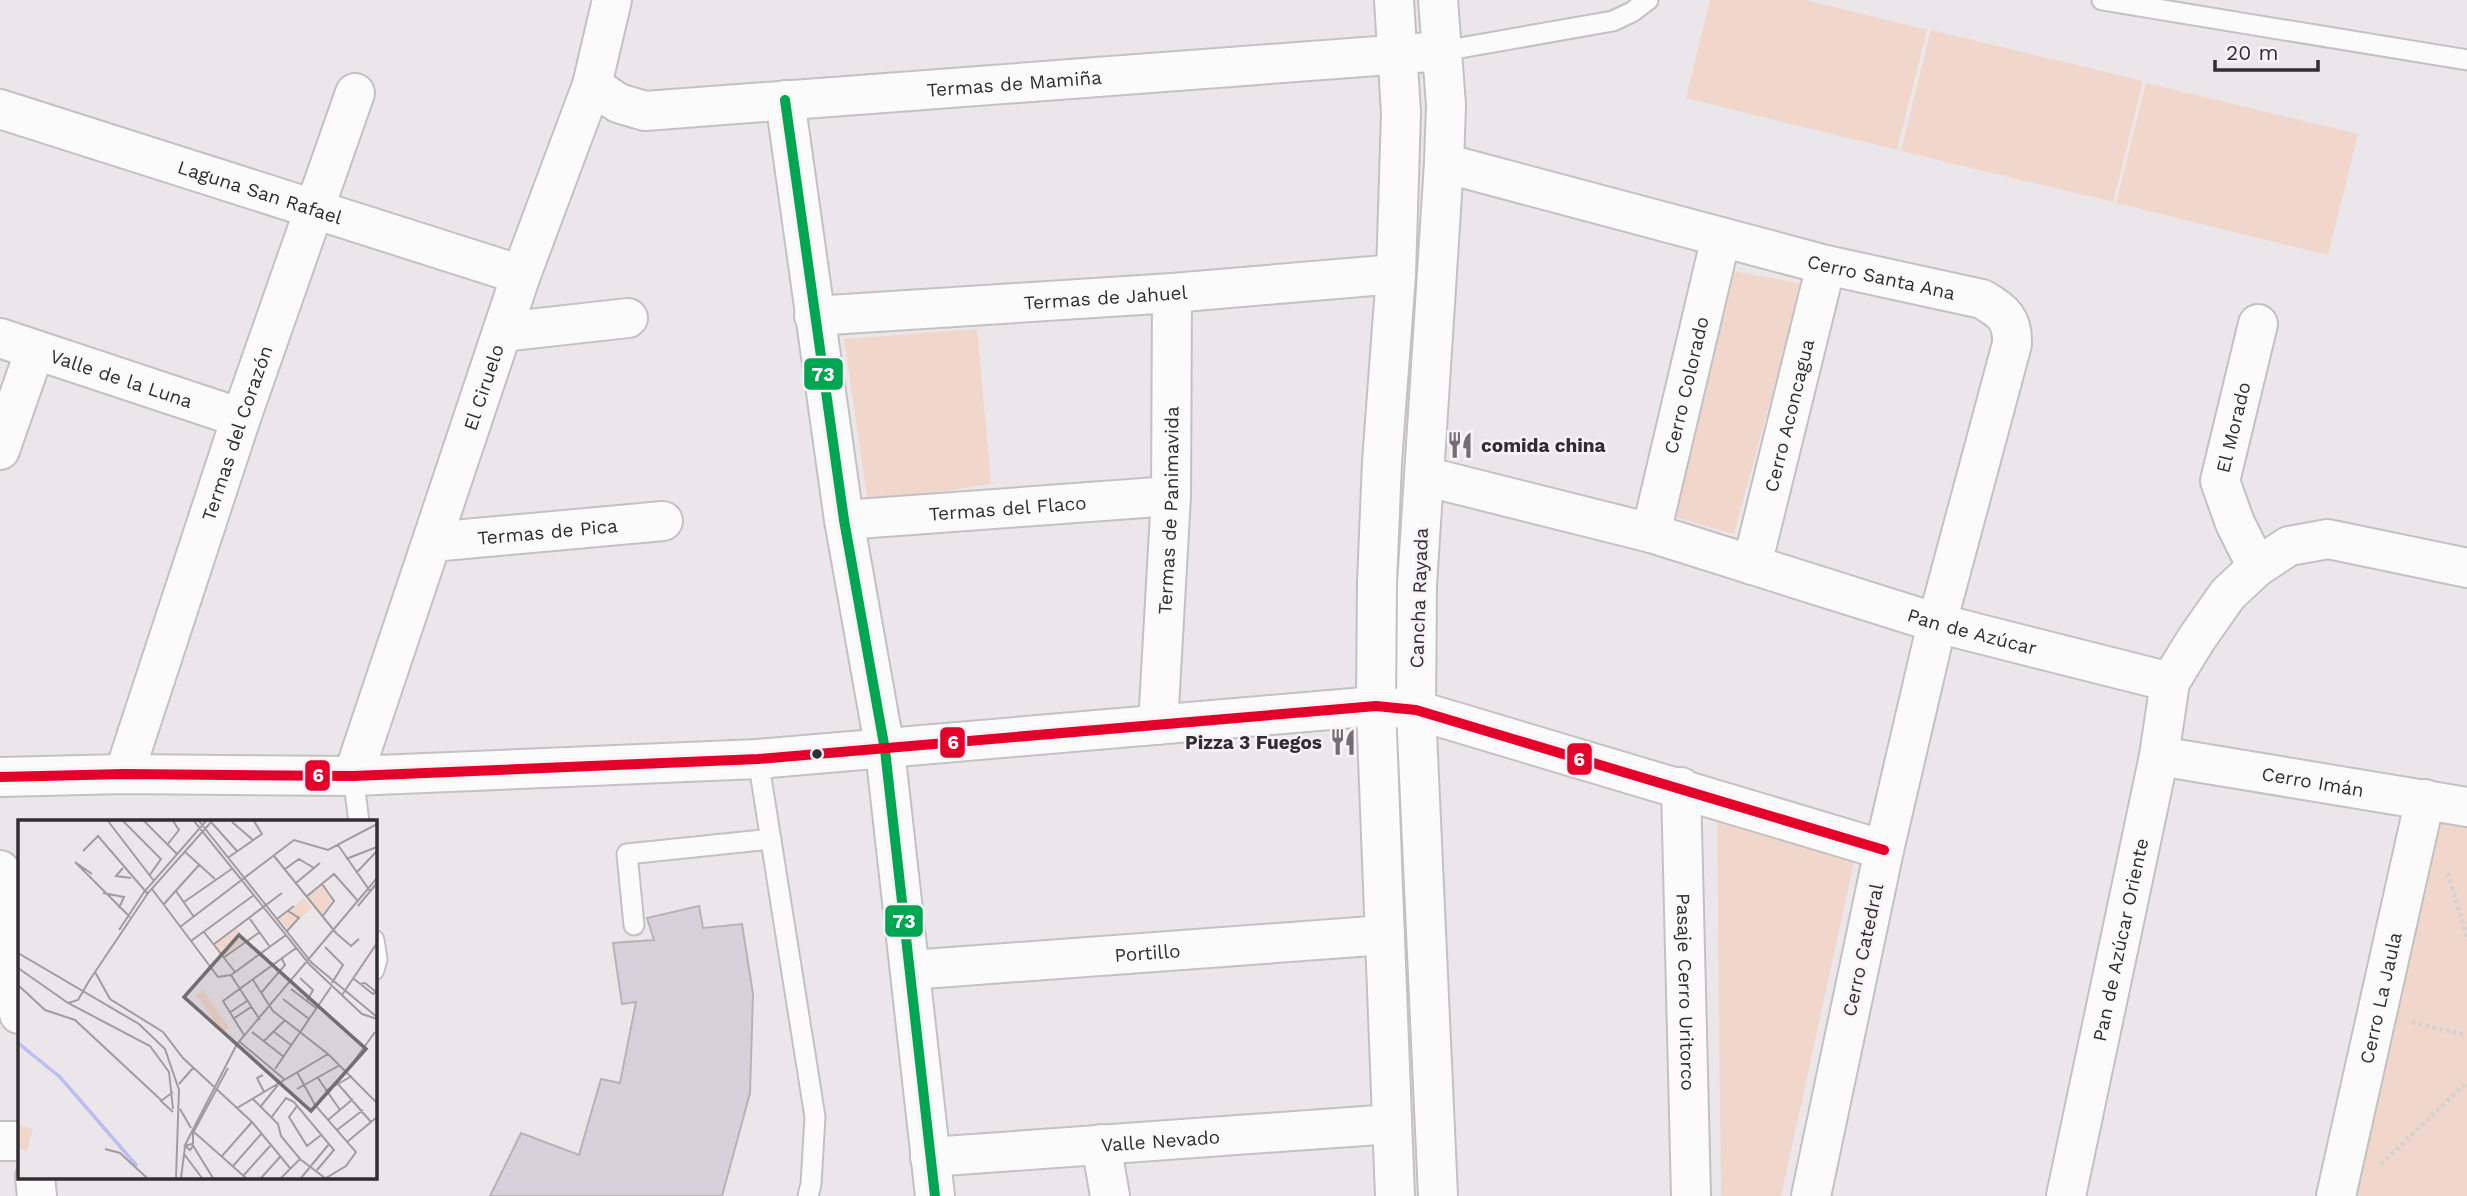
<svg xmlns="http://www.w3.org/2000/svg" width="2467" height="1196" viewBox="0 0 2467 1196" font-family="'Work Sans',sans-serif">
<rect width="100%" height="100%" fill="#ebe6e9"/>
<g fill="#f1d6cb">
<polygon points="1710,0 1806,0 1927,30 1897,150 1686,98"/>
<polygon points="1931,30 2143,81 2113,202 1901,151"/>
<polygon points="2146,83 2358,134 2328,255 2116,203"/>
<polygon points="1735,271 1802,284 1734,534 1672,516"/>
<polygon points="977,329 991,484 868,503 844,339"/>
<polygon points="2437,816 2467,822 2467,1196 2352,1196"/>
<polygon points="1717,817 1855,857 1781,1196 1721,1196"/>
</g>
<polygon fill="#d8d0db" stroke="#b7b4b6" stroke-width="2" points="699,906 703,928 742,924 753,994 750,1093 722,1196 490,1196 521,1133 579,1155 601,1079 620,1083 636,1002 622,1004 613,943 654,940 647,918"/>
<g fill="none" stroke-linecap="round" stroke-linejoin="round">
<defs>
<g id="lane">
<polyline points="2102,0 2467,60"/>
<polyline points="1443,51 1613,21 1632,12 1648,0"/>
<polyline points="758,759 815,1117 811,1184 808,1196"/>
<polyline points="353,776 359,822"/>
<polyline points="634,925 627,854 771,839"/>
<polyline points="374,940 377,959 374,970"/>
</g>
<g id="street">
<path id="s1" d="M 592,85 L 618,103 L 645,111 L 1443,51"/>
<polyline points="785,100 844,520 885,750 935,1196"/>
<path id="s2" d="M 0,109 L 521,275"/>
<path id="s3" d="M 1444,163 L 1826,265 L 1982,299 C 2003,311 2013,319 2012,344 L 1937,623 L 1884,850 L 1811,1196"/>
<path id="s4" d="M 814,316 L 1172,293 L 1396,274"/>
<polyline points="502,332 628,318"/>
<path id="s5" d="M 0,338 L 241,418"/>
<polyline points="0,450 35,350"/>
<path id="s6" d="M 1424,476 L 1651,533 L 1937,623 L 2170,682"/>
<path id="s7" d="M 844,520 L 1171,496"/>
<path id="s8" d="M 1651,533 L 1721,237"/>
<path id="s9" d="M 432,542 L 663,521"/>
<path id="s10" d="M 1752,565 L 1826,265"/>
<path id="s11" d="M 2257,567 L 2235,523 L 2220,481 L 2258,324"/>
<path id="s12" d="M 1158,725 L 1171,496 L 1172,293"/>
<path id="s13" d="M 2159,756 L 2467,807"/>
<path id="s14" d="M 124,774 L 241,418 L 355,93"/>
<path id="s15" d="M 353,776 L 521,275 L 592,85 L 612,0"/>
<polyline points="0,777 124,774 353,776 758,759 1376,706 1416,710 1884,850"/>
<path id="s16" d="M 1681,787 L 1691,1196"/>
<polyline points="0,870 19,1014"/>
<path id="s17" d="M 910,970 L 1385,935"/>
<polyline points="0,1141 19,1141"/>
<polyline points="1101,1144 1110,1196"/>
<path id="s18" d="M 930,1157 L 1392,1124"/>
<polyline points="35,1177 37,1196"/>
<path id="s19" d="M 2066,1196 L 2159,756 L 2170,682 L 2197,638 L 2228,594 L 2257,567 L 2289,546 L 2328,539 L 2467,568"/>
<path id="s20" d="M 2336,1196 L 2425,799"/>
</g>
<g id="secondary">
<polyline points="1394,0 1401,113 1396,274 1382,462 1377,583 1376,706 1395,1196"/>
<polyline points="1438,0 1446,105 1444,163 1417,585 1416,710 1438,1196"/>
</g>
</defs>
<use href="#lane" stroke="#c4c1c2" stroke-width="23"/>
<use href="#street" stroke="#c4c1c2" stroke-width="42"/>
<use href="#secondary" stroke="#c4c1c2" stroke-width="42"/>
<g stroke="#d3d2d3" stroke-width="4.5" stroke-dasharray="3.5 3.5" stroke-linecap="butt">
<polyline points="2448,873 2467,937"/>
<polyline points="2412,1022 2466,1035"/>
<polyline points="2381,1164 2467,1082"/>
</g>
<use href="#lane" stroke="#fcfbfc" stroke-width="19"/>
<use href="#street" stroke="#fcfbfc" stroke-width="38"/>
<use href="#secondary" stroke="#fcfbfc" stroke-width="38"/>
<defs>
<polyline id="bus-1" points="785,100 844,520 885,750 935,1196"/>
<polyline id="bus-2" points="0,777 124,774 353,776 758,759 1376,706 1416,710 1884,850"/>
</defs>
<use href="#bus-1" stroke="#f9f2f6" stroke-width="16"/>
<use href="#bus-2" stroke="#f9f2f6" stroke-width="16"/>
<use href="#bus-1" stroke="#00a651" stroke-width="10"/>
<use href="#bus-2" stroke="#e4002b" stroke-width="10"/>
</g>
<defs>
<symbol id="restaurant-bare" viewBox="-9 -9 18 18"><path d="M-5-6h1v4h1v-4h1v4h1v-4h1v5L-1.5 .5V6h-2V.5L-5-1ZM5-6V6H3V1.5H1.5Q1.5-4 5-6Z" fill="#726e71" stroke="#f9f2f6" stroke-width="2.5" paint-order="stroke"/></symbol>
</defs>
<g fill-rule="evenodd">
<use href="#restaurant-bare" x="1441" y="426" width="38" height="38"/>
<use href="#restaurant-bare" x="1324" y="723" width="38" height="38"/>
</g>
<circle fill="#312e30" stroke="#f9f2f6" stroke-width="2.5" cx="817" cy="754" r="6"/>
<g text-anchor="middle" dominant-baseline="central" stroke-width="5" stroke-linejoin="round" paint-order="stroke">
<g font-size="19" fill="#312e30" stroke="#f9f2f6">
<text stroke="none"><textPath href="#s1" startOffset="430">Termas de Mamiña</textPath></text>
<text stroke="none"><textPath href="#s2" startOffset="273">Laguna San Rafael</textPath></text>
<text stroke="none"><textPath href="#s3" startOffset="452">Cerro Santa Ana</textPath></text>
<text stroke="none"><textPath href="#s4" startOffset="292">Termas de Jahuel</textPath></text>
<text stroke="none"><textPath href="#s5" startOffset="128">Valle de la Luna</textPath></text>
<text stroke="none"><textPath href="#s8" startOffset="152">Cerro Colorado</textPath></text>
<text stroke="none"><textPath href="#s15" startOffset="410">El Ciruelo</textPath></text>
<text stroke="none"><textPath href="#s10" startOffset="154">Cerro Aconcagua</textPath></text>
<text stroke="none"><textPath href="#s11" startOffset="149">El Morado</textPath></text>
<text stroke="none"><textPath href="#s14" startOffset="359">Termas del Corazón</textPath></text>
<text stroke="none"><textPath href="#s7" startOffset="164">Termas del Flaco</textPath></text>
<text stroke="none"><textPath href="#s12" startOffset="215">Termas de Panimavida</textPath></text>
<text stroke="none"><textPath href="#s9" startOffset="116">Termas de Pica</textPath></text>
<text transform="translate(1419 598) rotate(-88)">Cancha Rayada</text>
<text stroke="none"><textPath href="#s6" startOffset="570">Pan de Azúcar</textPath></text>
<text stroke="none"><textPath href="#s13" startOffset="156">Cerro Imán</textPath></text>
<text stroke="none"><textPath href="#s19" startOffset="262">Pan de Azúcar Oriente</textPath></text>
<text transform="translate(1863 950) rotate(-78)">Cerro Catedral</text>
<text stroke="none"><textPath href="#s17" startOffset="238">Portillo</textPath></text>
<text stroke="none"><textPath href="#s16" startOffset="205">Pasaje Cerro Uritorco</textPath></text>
<text stroke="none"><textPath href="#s20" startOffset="203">Cerro La Jaula</textPath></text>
<text stroke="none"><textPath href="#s18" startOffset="231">Valle Nevado</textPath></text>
</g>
<g font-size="19" font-weight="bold" fill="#312e30" stroke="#f9f2f6" text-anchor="start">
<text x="1481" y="445">comida china</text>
<text x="1322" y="742" text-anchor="end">Pizza 3 Fuegos</text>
</g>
</g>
<g transform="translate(18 820)">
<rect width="359" height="359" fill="#ebe6e9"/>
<path d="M 303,66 L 314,81 L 304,95 L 290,77 ZM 286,78 L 294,88 L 269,109 L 262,99 ZM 219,109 L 227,120 L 205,136 L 197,125 ZM 185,170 L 211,208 L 204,212 L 178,175 ZM 0,304 L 15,309 L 9,331 L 0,328 Z" fill="#f1d6cb"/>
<path fill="none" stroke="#babef1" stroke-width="3.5" d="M 0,223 L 42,257 L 119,346"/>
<path fill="none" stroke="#a19c9f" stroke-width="2" d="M 90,1 L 136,61M 105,1 L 143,39 L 131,56M 126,1 L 159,34M 176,1 L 292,145 L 344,194 L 359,199M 181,1 L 294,143 L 359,197M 193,2 L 219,31M 214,2 L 235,20M 149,25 L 161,10 L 155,1M 320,25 L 352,71M 65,31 L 80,16 L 129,73M 166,31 L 197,59M 256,36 L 318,113 L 333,126 L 341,119M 211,37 L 244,14 L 236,1M 328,39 L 359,27M 105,48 L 98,56 L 113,58M 267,49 L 281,39 L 296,48M 338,53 L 359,31M 74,54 L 57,42 L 112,97M 278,63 L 302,43M 304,64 L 316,81 L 304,97M 134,69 L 200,157 L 213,155 L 268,115M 158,71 L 176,97M 85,73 L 106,77 L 101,88M 288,77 L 316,54 L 340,81M 166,82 L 215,48M 145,85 L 181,45M 340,86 L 359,63M 232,99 L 252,127M 259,99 L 276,86M 162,107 L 276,20 L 310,30 L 359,4M 101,110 L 126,72 L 188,1M 269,111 L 281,98 L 270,91M 186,112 L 217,152M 173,121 L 236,75M 195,125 L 264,73M 307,127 L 325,145 L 314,163M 0,133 L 121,204 L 147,229 L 161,270 L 158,358M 205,138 L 242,112M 0,148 L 50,183 L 132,226 L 151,252 L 155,289M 77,152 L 92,179 L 145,212 L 165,238 L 234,302 L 272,348M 213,155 L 242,200M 282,158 L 295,170 L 289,181M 336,159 L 355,174 L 358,172 L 347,163 L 342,164M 235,160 L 255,191 L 310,234 L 359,283M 71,161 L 130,73 L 194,1M 0,165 L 27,190 L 57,200 L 143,280M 273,169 L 298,188M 243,173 L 267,145 L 264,139M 324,175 L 359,123M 265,179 L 291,199M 50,183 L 60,180 L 71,161M 211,193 L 229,181M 215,199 L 233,187M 255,211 L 273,225M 234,212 L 266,237M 226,215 L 205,181 L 278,128M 246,221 L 267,200M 222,222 L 266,259M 257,249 L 313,167M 329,251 L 357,212M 279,252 L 297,285 L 338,332 L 328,346 L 308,358M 245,255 L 239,258 L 246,272M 300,258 L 322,290M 161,264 L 175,248M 320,264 L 353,302M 279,269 L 322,245M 307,271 L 334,256M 155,272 L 143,281 L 155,292M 234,278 L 260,304 L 263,316 L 282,339 L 307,358M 243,286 L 260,265M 279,286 L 271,297 L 289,326 L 303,315M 219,288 L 310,234M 162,289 L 173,308M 253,298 L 268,278 L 276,282 L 316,330 L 299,350M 310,300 L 335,279M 319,310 L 345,290M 176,312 L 228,358M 329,322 L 359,297M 175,324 L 175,313 L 210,248M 167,325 L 219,224 L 359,58M 175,326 L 172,330 L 167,326 L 174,324 L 195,358M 87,329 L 102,333 L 129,358M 166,334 L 184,358M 204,336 L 234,302M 215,346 L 244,313M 226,355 L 252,326M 163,358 L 167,327M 243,358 L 262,337M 263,358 L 282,339M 283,358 L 311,324"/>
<path fill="#726e71" fill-opacity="0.15" stroke="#726e71" stroke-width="3.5" d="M 221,115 L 348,229 L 293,291 L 166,177 Z"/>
<rect width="359" height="359" fill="none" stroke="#312e30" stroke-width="3.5"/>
</g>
<g stroke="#f9f2f6" stroke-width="2.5">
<rect x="803" y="357" width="41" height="34" rx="7" fill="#00a651"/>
<rect x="939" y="726" width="27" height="33" rx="7" fill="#e4002b"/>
<rect x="1566" y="742" width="27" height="34" rx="7" fill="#e4002b"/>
<rect x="304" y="759" width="27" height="33" rx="7" fill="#e4002b"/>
<rect x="884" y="904" width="40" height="34" rx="7" fill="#00a651"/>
</g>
<g font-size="19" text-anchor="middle" font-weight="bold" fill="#fff">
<text x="823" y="381">73</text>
<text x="953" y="749">6</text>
<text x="1579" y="766">6</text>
<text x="318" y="782">6</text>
<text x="904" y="928">73</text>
</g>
<path d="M2215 60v10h103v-10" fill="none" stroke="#312e30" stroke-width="3.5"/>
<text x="2226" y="60" font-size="21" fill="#312e30" stroke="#f9f2f6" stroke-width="5" paint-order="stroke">20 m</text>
</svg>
